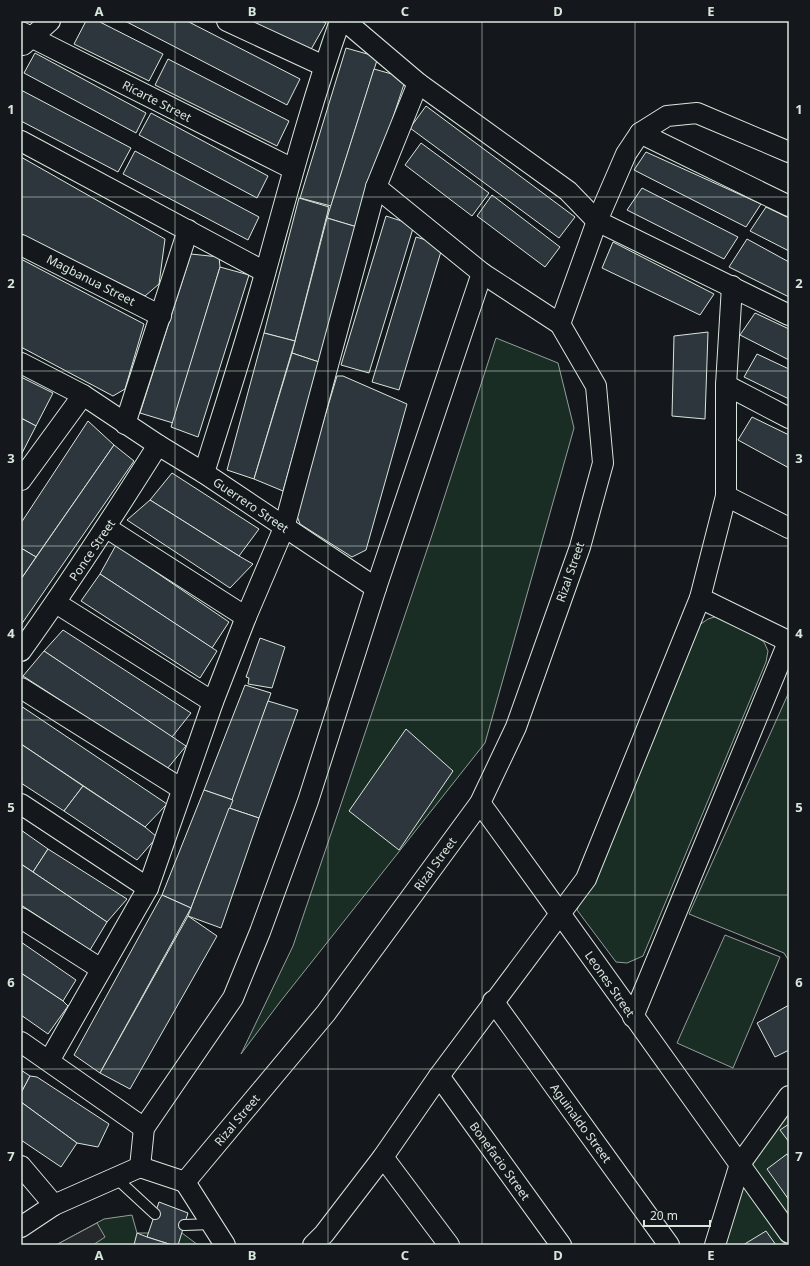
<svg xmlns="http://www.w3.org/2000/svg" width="810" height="1266" viewBox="0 0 810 1266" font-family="'Noto Sans',sans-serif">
<rect width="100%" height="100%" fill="#14181c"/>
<g fill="#1a2d24" stroke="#939e99">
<polygon points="496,338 558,363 574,428 485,743 280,1002 241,1054 293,946 432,535"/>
<polygon points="721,615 764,642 768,651 766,662 643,956 627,963 616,962 577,910 617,812 695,628 708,619"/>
<polygon points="789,692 789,961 784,953 689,914"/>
<polygon points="725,935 780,957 733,1068 677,1043"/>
<polygon points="789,1096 789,1245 715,1245 740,1164"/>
<polygon points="132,1215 137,1233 182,1233 198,1245 56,1245 104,1219"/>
</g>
<polygon fill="#24282b" stroke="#939e99" points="97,1223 105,1237 93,1245 56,1245"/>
<g fill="#2c363c" stroke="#d8e6dc">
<polygon points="86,21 98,21 163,54 149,81 74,44"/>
<polygon points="125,21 187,21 300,79 287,105"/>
<polygon points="244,21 321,21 326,23 309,53"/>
<polygon points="346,48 378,57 331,206 300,198"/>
<polygon points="35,53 146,113 136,133 24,73"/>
<polygon points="168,59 289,121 277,146 155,85"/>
<polygon points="374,69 406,78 357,227 327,218"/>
<polygon points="21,90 131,148 118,172 21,121"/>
<polygon points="426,106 575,217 559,238 410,128"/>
<polygon points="151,113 268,176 257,198 139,135"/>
<polygon points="421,143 489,193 472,216 405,165"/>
<polygon points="135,151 259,217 248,240 123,174"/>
<polygon points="646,152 761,204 746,227 634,170"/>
<polygon points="21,157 165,239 159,284 145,296 21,234"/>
<polygon points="642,188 738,237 724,259 627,210"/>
<polygon points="492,195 560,247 545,267 477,216"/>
<polygon points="299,198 329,207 295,341 264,333"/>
<polygon points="766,207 789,218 789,251 750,231"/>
<polygon points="386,216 414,225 369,373 341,365"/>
<polygon points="327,218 357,227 319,362 292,353"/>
<polygon points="416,237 443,245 399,390 372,382"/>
<polygon points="747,239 789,262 789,297 729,267"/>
<polygon points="613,242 714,294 700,315 602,268"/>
<polygon points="191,254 219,257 220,267 173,423 140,413"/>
<polygon points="21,259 144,324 125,389 113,396 21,347"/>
<polygon points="220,267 249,275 198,437 171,427"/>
<polygon points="755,313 789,329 789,360 740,335"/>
<polygon points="708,332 705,419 672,416 674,336"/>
<polygon points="264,333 295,341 254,479 227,470"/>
<polygon points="292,353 319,362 283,491 254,479"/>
<polygon points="757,354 789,369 789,399 744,377"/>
<polygon points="337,376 343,376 407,404 366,550 352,557 300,524 297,516 297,509"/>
<polygon points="21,377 53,393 36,426 21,418"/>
<polygon points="752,417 789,435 789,468 738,440"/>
<polygon points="21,418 36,426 21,455"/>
<polygon points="88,421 114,445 36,557 21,548 21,523"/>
<polygon points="114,445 134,461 21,625 21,579"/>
<polygon points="172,473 259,529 239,556 150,500"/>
<polygon points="150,500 239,556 253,564 230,588 127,520"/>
<polygon points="116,545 229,622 212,648 100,574"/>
<polygon points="21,548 36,557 21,579"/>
<polygon points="100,574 217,651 200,678 81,601"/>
<polygon points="63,630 191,713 172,737 44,651"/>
<polygon points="260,638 285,647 272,688 248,684 249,678 246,677"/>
<polygon points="44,651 186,746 167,769 23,676"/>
<polygon points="245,685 271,693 233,800 204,790"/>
<polygon points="268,701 298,710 259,818 229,808"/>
<polygon points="21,706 167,804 145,827 21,744"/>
<polygon points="406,729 453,771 399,850 349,811"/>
<polygon points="21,744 83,786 64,811 21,783"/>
<polygon points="83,786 145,827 157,837 137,860 64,811"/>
<polygon points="204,790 233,800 191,908 162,895"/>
<polygon points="229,808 259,818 221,928 188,916"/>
<polygon points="21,830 48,849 33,872 21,864"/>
<polygon points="48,849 127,899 107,922 33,872"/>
<polygon points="21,864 107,922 90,950 21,905"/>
<polygon points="162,895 191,908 100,1073 74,1055"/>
<polygon points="188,916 217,936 130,1089 100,1073"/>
<polygon points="21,942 76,980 63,1001 21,973"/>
<polygon points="21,973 63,1001 68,1006 48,1034 21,1015"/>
<polygon points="789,1005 789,1050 775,1057 757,1023"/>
<polygon points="21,1070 30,1076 21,1093"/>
<polygon points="30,1076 37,1077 109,1124 98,1147 77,1143 21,1102 21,1093"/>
<polygon points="21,1102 77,1143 61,1167 21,1140"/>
<polygon points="789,1124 789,1142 780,1130"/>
<polygon points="787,1154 789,1157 789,1200 767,1169"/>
<polygon points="159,1202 188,1213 178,1245 172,1245 147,1237"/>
<polygon points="766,1231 776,1245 743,1245"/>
<polygon points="137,1233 147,1237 172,1245 134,1245"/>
</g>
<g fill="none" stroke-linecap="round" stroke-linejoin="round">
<defs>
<g id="lane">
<polyline points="116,1178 155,1214"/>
<polyline points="184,1225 212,1224"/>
</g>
<g id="street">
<polyline points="227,21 324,66"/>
<polyline points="345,21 418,83 568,191 597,221 789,315"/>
<polyline points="21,32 293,169"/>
<polyline points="23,45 50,21"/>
<polyline points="640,133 789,206"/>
<polyline points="21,141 265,272"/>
<polyline points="21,245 161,316"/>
<polyline points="560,324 597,221 626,154 640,133 667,116 697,113 789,152"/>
<polyline points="21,363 83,395 158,445 204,473 376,588"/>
<polyline points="726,385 789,418"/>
<polyline points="125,424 188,230"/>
<path d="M 204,473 C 225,406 247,339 266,270 C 289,187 311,103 340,21"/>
<polyline points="21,480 83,395"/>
<polyline points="726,496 789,528"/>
<polyline points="107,528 246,617"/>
<polyline points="700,598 788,641"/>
<polyline points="56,603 213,702"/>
<path d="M 21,651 C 69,584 114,515 158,445"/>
<polyline points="21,688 182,789"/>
<path d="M 480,803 C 584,945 686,1090 789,1233"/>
<polyline points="21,804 148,888"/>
<polyline points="21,918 101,969"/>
<polyline points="493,1001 669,1245"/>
<polyline points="633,1017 789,640"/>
<polyline points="21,1042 144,1128"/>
<polyline points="49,1061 148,888 213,702 246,617 284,528 376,187 418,83"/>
<polyline points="439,1076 561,1245"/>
<polyline points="383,1157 449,1245"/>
<polyline points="21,1166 54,1205"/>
<polyline points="140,1167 144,1128 233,998 260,932 308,801 376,588 482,273"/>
<polyline points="185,1182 326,1013 480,803 516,727 580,547 603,463 596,386 560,324 482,273 376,187"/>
<polyline points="185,1182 225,1245"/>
<polyline points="21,1227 54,1205 140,1167 185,1182"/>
<polyline points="313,1245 324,1234 383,1157 439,1076 586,879 700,598 726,496 726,385 732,286"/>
<polyline points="715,1245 740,1164 789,1096"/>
</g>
</defs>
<use href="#lane" stroke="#d8e6dc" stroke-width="12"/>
<use href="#street" stroke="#d8e6dc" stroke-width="22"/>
<use href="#lane" stroke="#14181c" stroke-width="10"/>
<use href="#street" stroke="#14181c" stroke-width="20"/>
</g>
<path fill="none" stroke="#d8e6dc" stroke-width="1" stroke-opacity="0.55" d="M 175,21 L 175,1245M 328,21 L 328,1245M 482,21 L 482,1245M 635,21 L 635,1245M 21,197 L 789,197M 21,371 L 789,371M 21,546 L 789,546M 21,720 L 789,720M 21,895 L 789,895M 21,1069 L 789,1069"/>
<g text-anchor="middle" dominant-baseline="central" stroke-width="3" stroke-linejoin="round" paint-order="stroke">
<g font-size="12" fill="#d8e6dc" stroke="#14181c">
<text transform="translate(157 101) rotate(27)">Ricarte Street</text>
<text transform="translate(91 280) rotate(27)">Magbanua Street</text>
<text transform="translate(251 505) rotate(34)">Guerrero Street</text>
<text transform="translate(92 550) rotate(-56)">Ponce Street</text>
<text transform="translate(570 572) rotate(-71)">Rizal Street</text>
<text transform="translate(435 864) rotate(-54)">Rizal Street</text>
<text transform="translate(610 984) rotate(55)">Leones Street</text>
<text transform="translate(237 1120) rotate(-50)">Rizal Street</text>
<text transform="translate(581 1123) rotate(54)">Aguinaldo Street</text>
<text transform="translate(500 1161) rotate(54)">Bonefacio Street</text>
</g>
</g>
<rect width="810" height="1266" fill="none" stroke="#14181c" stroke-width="44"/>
<path d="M644 1220v6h66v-6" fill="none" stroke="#d8e6dc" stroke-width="2"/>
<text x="650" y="1220" font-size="12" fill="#d8e6dc" stroke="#14181c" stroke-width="3" paint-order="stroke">20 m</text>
<rect x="22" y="22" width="766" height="1222" fill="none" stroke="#d8e6dc" stroke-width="1.5"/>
<g font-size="13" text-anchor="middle" font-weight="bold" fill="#d8e6dc">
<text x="99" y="16">A</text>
<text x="252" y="16">B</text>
<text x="405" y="16">C</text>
<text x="558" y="16">D</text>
<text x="711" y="16">E</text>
<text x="11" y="114">1</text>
<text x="799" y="114">1</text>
<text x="11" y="288">2</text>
<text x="799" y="288">2</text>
<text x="11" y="463">3</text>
<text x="799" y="463">3</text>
<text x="11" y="638">4</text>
<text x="799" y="638">4</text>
<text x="11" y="812">5</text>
<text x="799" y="812">5</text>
<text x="11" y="987">6</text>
<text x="799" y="987">6</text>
<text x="11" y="1161">7</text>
<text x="799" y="1161">7</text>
<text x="99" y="1260">A</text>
<text x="252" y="1260">B</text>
<text x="405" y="1260">C</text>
<text x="558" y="1260">D</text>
<text x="711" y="1260">E</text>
</g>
</svg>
